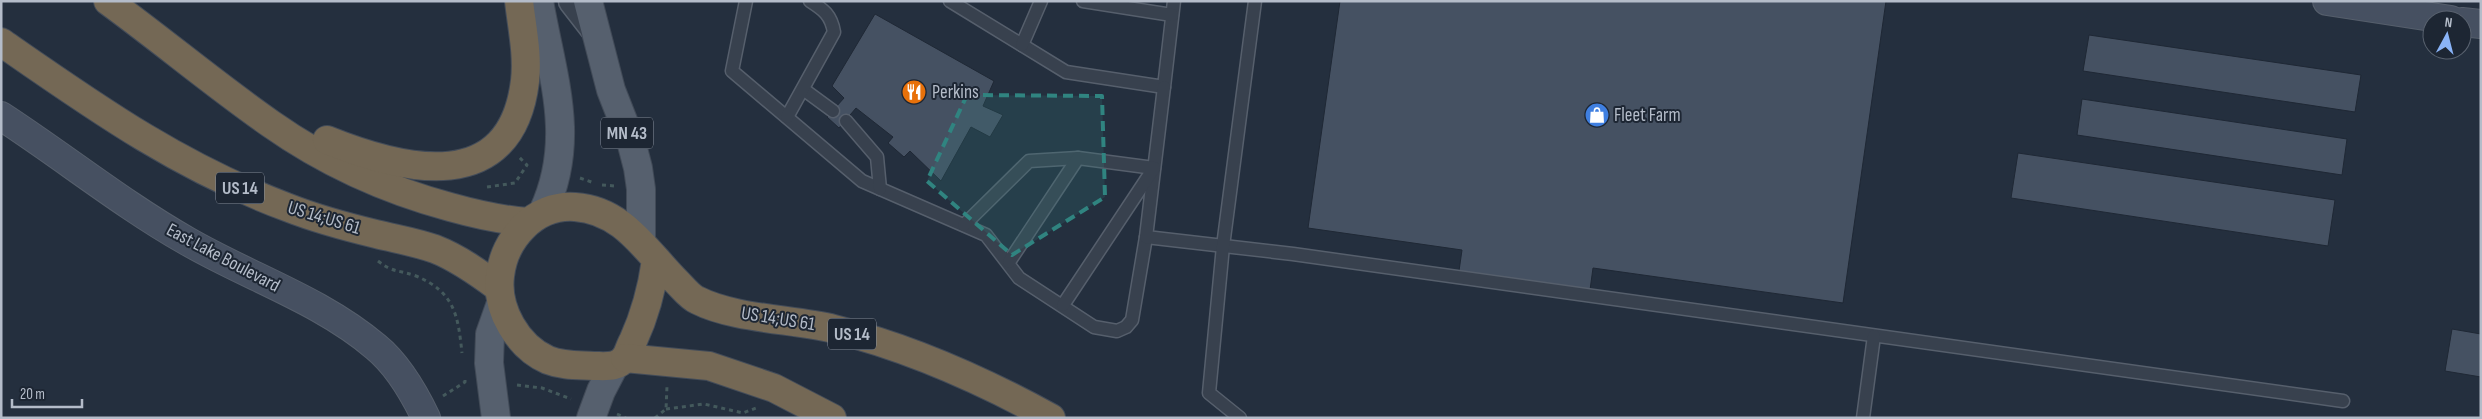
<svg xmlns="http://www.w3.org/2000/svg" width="2482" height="419" viewBox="0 0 2482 419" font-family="'Sofia Sans Condensed',sans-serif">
<rect width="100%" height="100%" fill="#242f3e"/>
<g fill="#455162" stroke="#1f2835">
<polygon points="1340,1 1886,1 1843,303 1593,268 1590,290 1459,271 1462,250 1308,228"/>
<polygon points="875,14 994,81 983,106 1003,115 990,137 971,127 941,181 910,151 904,157 888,143 893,137 856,108 839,128 827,117 844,98 832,86"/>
<polygon points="2089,35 2361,75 2355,112 2083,71"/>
<polygon points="2082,99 2347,139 2342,175 2077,135"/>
<polygon points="2018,153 2335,200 2328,246 2011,198"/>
<polygon points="2452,329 2481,334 2481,377 2445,371"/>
</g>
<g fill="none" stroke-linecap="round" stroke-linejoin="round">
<defs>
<g id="lane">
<polyline points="746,1 732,71 862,181 986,235 1019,278 1094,327 1117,331 1126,327 1132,320 1146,237"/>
<polyline points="950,1 1066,72 1164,87 1174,1"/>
<polyline points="1083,1 1172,15"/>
<polyline points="1022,45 1041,1"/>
<polyline points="1164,87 1146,237 1293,254 2343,401"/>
<polyline points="803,89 833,111"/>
<path d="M 787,117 L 834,32 C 831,15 824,10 810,1"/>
<polyline points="846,121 877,157 880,189"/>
<polyline points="964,225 1029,161 1078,158"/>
<polyline points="1009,262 1078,158 1154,168 1063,305"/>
<polyline points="1240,418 1209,393 1223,246 1255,1"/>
<polyline points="1863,418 1874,336"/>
</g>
<polyline id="street" points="572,1 593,28"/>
<g id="secondary">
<polyline points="2327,1 2451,20"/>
<polyline points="2462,22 2481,24"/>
<path d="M 1,116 C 64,157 122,204 187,241 C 249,277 321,300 376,347 C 398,365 414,393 426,418"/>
</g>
<g id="primary">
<path d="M 539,1 C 552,76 577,139 543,212"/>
<polyline points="588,1 611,90 631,141 638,168 641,189 641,241"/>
<polyline points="496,418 489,363 490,334 501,303"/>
<polyline points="591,418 601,391 614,366"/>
</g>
<g id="highway">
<path d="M 108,1 C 163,41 215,85 271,124 C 325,162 387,190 450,207 C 475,214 501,220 528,222"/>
<path d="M 1,42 C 96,108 179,167 289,208 C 317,219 347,227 376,234 C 396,239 415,242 435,249 C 458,258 479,273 499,288"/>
<path d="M 327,140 C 404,171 511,197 525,81 C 528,54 522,28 519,1"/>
<path d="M 656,260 C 652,289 645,315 633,341 C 630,346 628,354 625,358 C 617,368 606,366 594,366 C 579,365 563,366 548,360 C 517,346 496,309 500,276 C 504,239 535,204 575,207 C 623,210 646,251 677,282 C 683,288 690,297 697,300 C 734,319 793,319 834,329 C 911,348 982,380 1051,418"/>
<polyline points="625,358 709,366 774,388 832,418"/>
</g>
</defs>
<use href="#lane" stroke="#565f6c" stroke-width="15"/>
<use href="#street" stroke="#565f6c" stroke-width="29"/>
<use href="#secondary" stroke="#565f6c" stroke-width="30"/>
<use href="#primary" stroke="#414a57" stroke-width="30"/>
<use href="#highway" stroke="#434c59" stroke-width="30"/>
<g stroke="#44595c" stroke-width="3" stroke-dasharray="4 4" stroke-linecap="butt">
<polyline points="580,178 594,183"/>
<polyline points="602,185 615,186"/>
<polyline points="487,187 515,183 527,165 519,157"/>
<path d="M 378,261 C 393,273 400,270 416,276 C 455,292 458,316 462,353"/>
<polyline points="517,385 542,388 571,399"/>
<polyline points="443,396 465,382 465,379"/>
<polyline points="666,409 704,404 743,413 756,408"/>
<polyline points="617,414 626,418"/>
<polyline points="655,418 666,409 667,386"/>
</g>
<use href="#lane" stroke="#38414e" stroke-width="12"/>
<use href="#street" stroke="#38414e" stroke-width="26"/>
<use href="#secondary" stroke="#465061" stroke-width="28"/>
<use href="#primary" stroke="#56606e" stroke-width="28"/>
<use href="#highway" stroke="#746855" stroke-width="28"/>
</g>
<path fill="#308480" fill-opacity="0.2" stroke="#308480" stroke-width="4" stroke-dasharray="10 6" stroke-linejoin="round" d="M 967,95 L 1102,96 L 1105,197 L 1012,255 L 927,181 Z"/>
<defs>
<symbol id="restaurant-disc" viewBox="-11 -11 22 22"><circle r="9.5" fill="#e8710a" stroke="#1d2633"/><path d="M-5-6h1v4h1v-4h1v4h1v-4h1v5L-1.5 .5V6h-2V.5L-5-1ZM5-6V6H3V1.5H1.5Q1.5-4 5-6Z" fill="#fff"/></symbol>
<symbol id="shop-disc" viewBox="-11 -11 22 22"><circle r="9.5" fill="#3f7fe0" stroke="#1d2633"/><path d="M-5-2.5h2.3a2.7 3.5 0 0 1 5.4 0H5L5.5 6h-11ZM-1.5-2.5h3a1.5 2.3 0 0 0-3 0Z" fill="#fff"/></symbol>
</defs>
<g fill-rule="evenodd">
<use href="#restaurant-disc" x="900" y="78" width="28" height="28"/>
<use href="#shop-disc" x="1583" y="101" width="28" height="28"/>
</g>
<g text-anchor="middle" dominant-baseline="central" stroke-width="4" stroke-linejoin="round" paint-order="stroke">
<g fill="#1d2633" stroke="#878f9c" stroke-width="1">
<rect x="601" y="117.5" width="52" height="31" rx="4"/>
<rect x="216" y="172.5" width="48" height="31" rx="4"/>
<rect x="828" y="318.5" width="48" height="31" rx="4"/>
</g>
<g font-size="18" font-weight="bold" fill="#b4bcc9">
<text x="627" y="133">MN 43</text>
<text x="240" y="188">US 14</text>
<text x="852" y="334">US 14</text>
</g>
<g font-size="19" fill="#b4bcc9" stroke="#1d2633" text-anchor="start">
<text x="932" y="92">Perkins</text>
<text x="1614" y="115">Fleet Farm</text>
</g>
<g font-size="19" fill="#b4bcc9" stroke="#1d2633">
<text transform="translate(324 218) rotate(17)">US 14;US 61</text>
<text transform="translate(223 258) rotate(28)">East Lake Boulevard</text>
<text transform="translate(778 319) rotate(9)">US 14;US 61</text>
</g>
</g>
<rect width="2482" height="419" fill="none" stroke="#b4bcc9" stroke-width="5"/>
<g transform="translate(2447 35) rotate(7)"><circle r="24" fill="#1d2633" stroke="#59626f"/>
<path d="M0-4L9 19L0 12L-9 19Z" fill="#8ab4f8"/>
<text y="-8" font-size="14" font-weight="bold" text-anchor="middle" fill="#b4bcc9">N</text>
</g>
<path d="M12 399v8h70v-8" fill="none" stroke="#b4bcc9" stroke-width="2.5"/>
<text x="20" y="399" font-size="15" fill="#b4bcc9" stroke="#1d2633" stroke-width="4" paint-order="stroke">20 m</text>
</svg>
